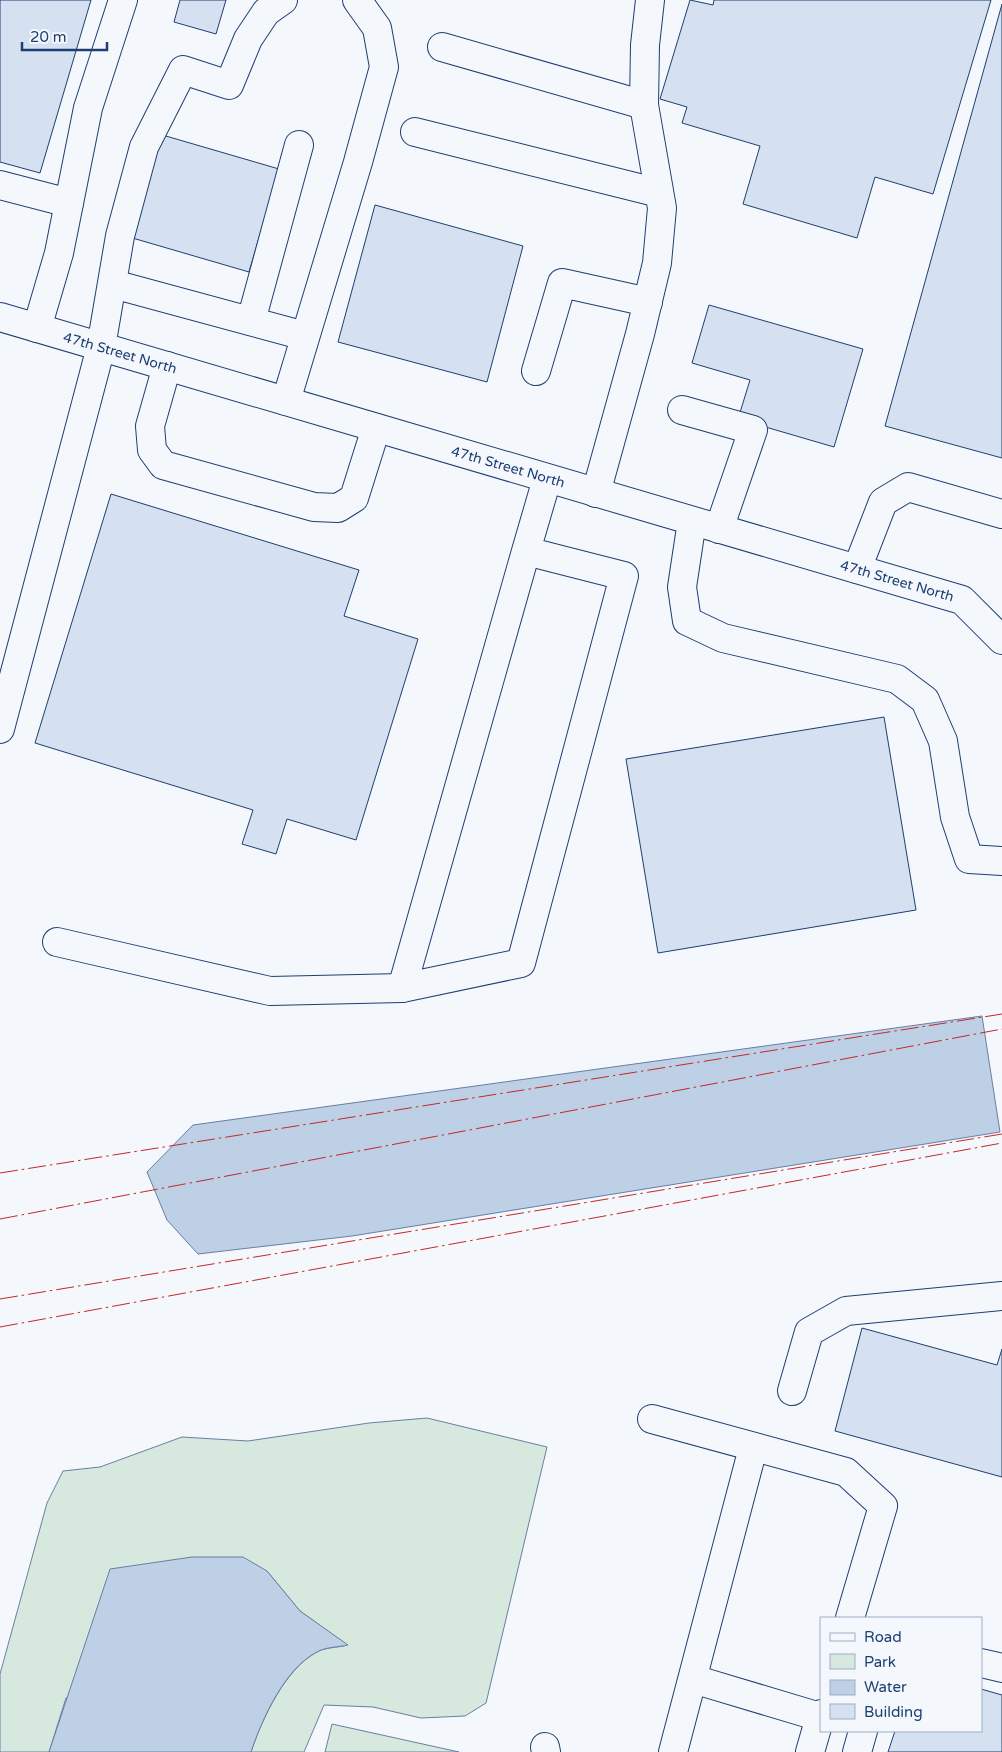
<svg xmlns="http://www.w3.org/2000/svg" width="1002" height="1752" viewBox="0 0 1002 1752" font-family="'Varela Round',sans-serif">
<rect width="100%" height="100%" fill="#f4f7fb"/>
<g fill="#d7e8df" stroke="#687fa3">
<path d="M 427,1418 L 547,1447 L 486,1703 L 465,1716 L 421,1718 L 373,1707 L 324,1705 L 304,1752 L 251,1752 C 262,1719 285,1669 317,1652 C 325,1647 338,1648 347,1645 L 300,1611 L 267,1571 L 66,1698 L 49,1752 L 0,1752 L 0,1674 L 47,1503 L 63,1471 L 100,1467 L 182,1437 L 248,1441 L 369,1423 Z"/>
<polygon points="332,1724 459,1752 325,1752"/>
</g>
<g fill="#bed0e5" stroke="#687fa3">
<polygon points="982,1016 1000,1132 352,1236 198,1254 167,1220 147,1172 193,1125"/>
<path d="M 192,1557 L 243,1557 L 267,1571 L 300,1611 L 348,1645 C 339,1647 325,1647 317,1652 C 285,1668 262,1719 251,1752 L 49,1752 L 110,1569 Z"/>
</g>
<g fill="#d5e0f0" stroke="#1d3f73">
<polygon points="0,0 91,0 40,173 0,162"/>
<polygon points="180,0 226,0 216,34 174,22"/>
<polygon points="690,0 713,5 714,0 991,0 933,194 875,177 857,238 743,204 760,146 682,123 687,107 660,99"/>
<polygon points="1002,4 1002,458 885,426"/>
<polygon points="159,134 279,169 249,272 129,237"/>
<polygon points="375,205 523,246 487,382 338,342"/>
<polygon points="709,305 863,349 834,447 738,419 750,380 692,363"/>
<polygon points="111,494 359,570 344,616 418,639 356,840 287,819 276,854 242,844 253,810 35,743"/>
<polygon points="884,717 916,910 658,953 626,759"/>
<polygon points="862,1328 997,1365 1002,1349 1002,1477 835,1431"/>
<polygon points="981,1689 1002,1695 1002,1752 888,1752 895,1731 981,1731"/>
</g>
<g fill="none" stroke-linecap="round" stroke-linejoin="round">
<defs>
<g id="minor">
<polyline points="442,47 644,105"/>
<polyline points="415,132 659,193"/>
<polyline points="0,185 69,203"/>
<polyline points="113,284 305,336"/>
<polyline points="0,317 962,600 1002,640"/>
<polyline points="251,321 299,145"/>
<polyline points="37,328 59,253 88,108 123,0"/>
<polyline points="167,366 150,426 152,450 163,465 314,507 338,508 354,498 376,428"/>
<polyline points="536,371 562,283 648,302"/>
<polyline points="286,401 358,162 384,67 377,28 357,0"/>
<polyline points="682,410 753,430 719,529"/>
<polyline points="596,493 640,334 657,263 662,208 644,105 645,45 650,0"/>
<polyline points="692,521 682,587 687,621 723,638 897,679 925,700 943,741 955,817 969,859 1002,861"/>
<polyline points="526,551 624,576 521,963 402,988 526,551 547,479"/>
<polyline points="857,569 883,502 908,487 1002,514"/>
<polyline points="0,729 101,347 120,236 144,147 183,70 229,85 248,39 266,12 283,0"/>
<polyline points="57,942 270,991 402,988"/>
<polyline points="792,1391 809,1332 846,1311 1002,1296"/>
<polyline points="652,1419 846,1472 883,1506 850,1618"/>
<polyline points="981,1663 1002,1668"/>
<polyline points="693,1679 820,1717"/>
<polyline points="545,1747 546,1752"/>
<polyline points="673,1752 753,1448"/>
<polyline points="810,1752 821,1714"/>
<polyline points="857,1752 863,1731"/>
</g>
</defs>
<use href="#minor" stroke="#1d3f73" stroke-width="30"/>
<use href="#minor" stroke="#f4f7fb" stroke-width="28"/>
<g stroke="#c62828" stroke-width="1" stroke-dasharray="18 4 2.5 4" stroke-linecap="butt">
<polyline points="0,1173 1002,1014"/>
<polyline points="0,1219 1002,1029"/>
<polyline points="0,1299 1002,1134"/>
<polyline points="0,1327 1002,1143"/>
</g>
</g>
<g text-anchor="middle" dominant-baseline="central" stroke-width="4" stroke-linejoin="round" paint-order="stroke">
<g font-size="14" fill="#1d3f73" stroke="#f4f7fb">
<text transform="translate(120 353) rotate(16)">47th Street North</text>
<text transform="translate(508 467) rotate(16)">47th Street North</text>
<text transform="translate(897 581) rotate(16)">47th Street North</text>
</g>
</g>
<rect x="820" y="1617" width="162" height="115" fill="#f4f7fb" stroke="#9eadc5"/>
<rect x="830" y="1633" width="25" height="8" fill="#f4f7fb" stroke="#9eadc5"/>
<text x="864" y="1642" font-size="15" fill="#1d3f73">Road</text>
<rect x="830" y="1654" width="25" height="15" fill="#d7e8df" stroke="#9eadc5"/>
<text x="864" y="1667" font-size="15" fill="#1d3f73">Park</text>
<rect x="830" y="1680" width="25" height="15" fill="#bed0e5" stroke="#9eadc5"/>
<text x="864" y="1692" font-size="15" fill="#1d3f73">Water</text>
<rect x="830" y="1704" width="25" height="15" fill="#d5e0f0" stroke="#9eadc5"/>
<text x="864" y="1717" font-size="15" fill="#1d3f73">Building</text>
<path d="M22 42v8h85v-8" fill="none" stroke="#1d3f73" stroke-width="2.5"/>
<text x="30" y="42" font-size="15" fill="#1d3f73" stroke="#f4f7fb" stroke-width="4" paint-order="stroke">20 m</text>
</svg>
